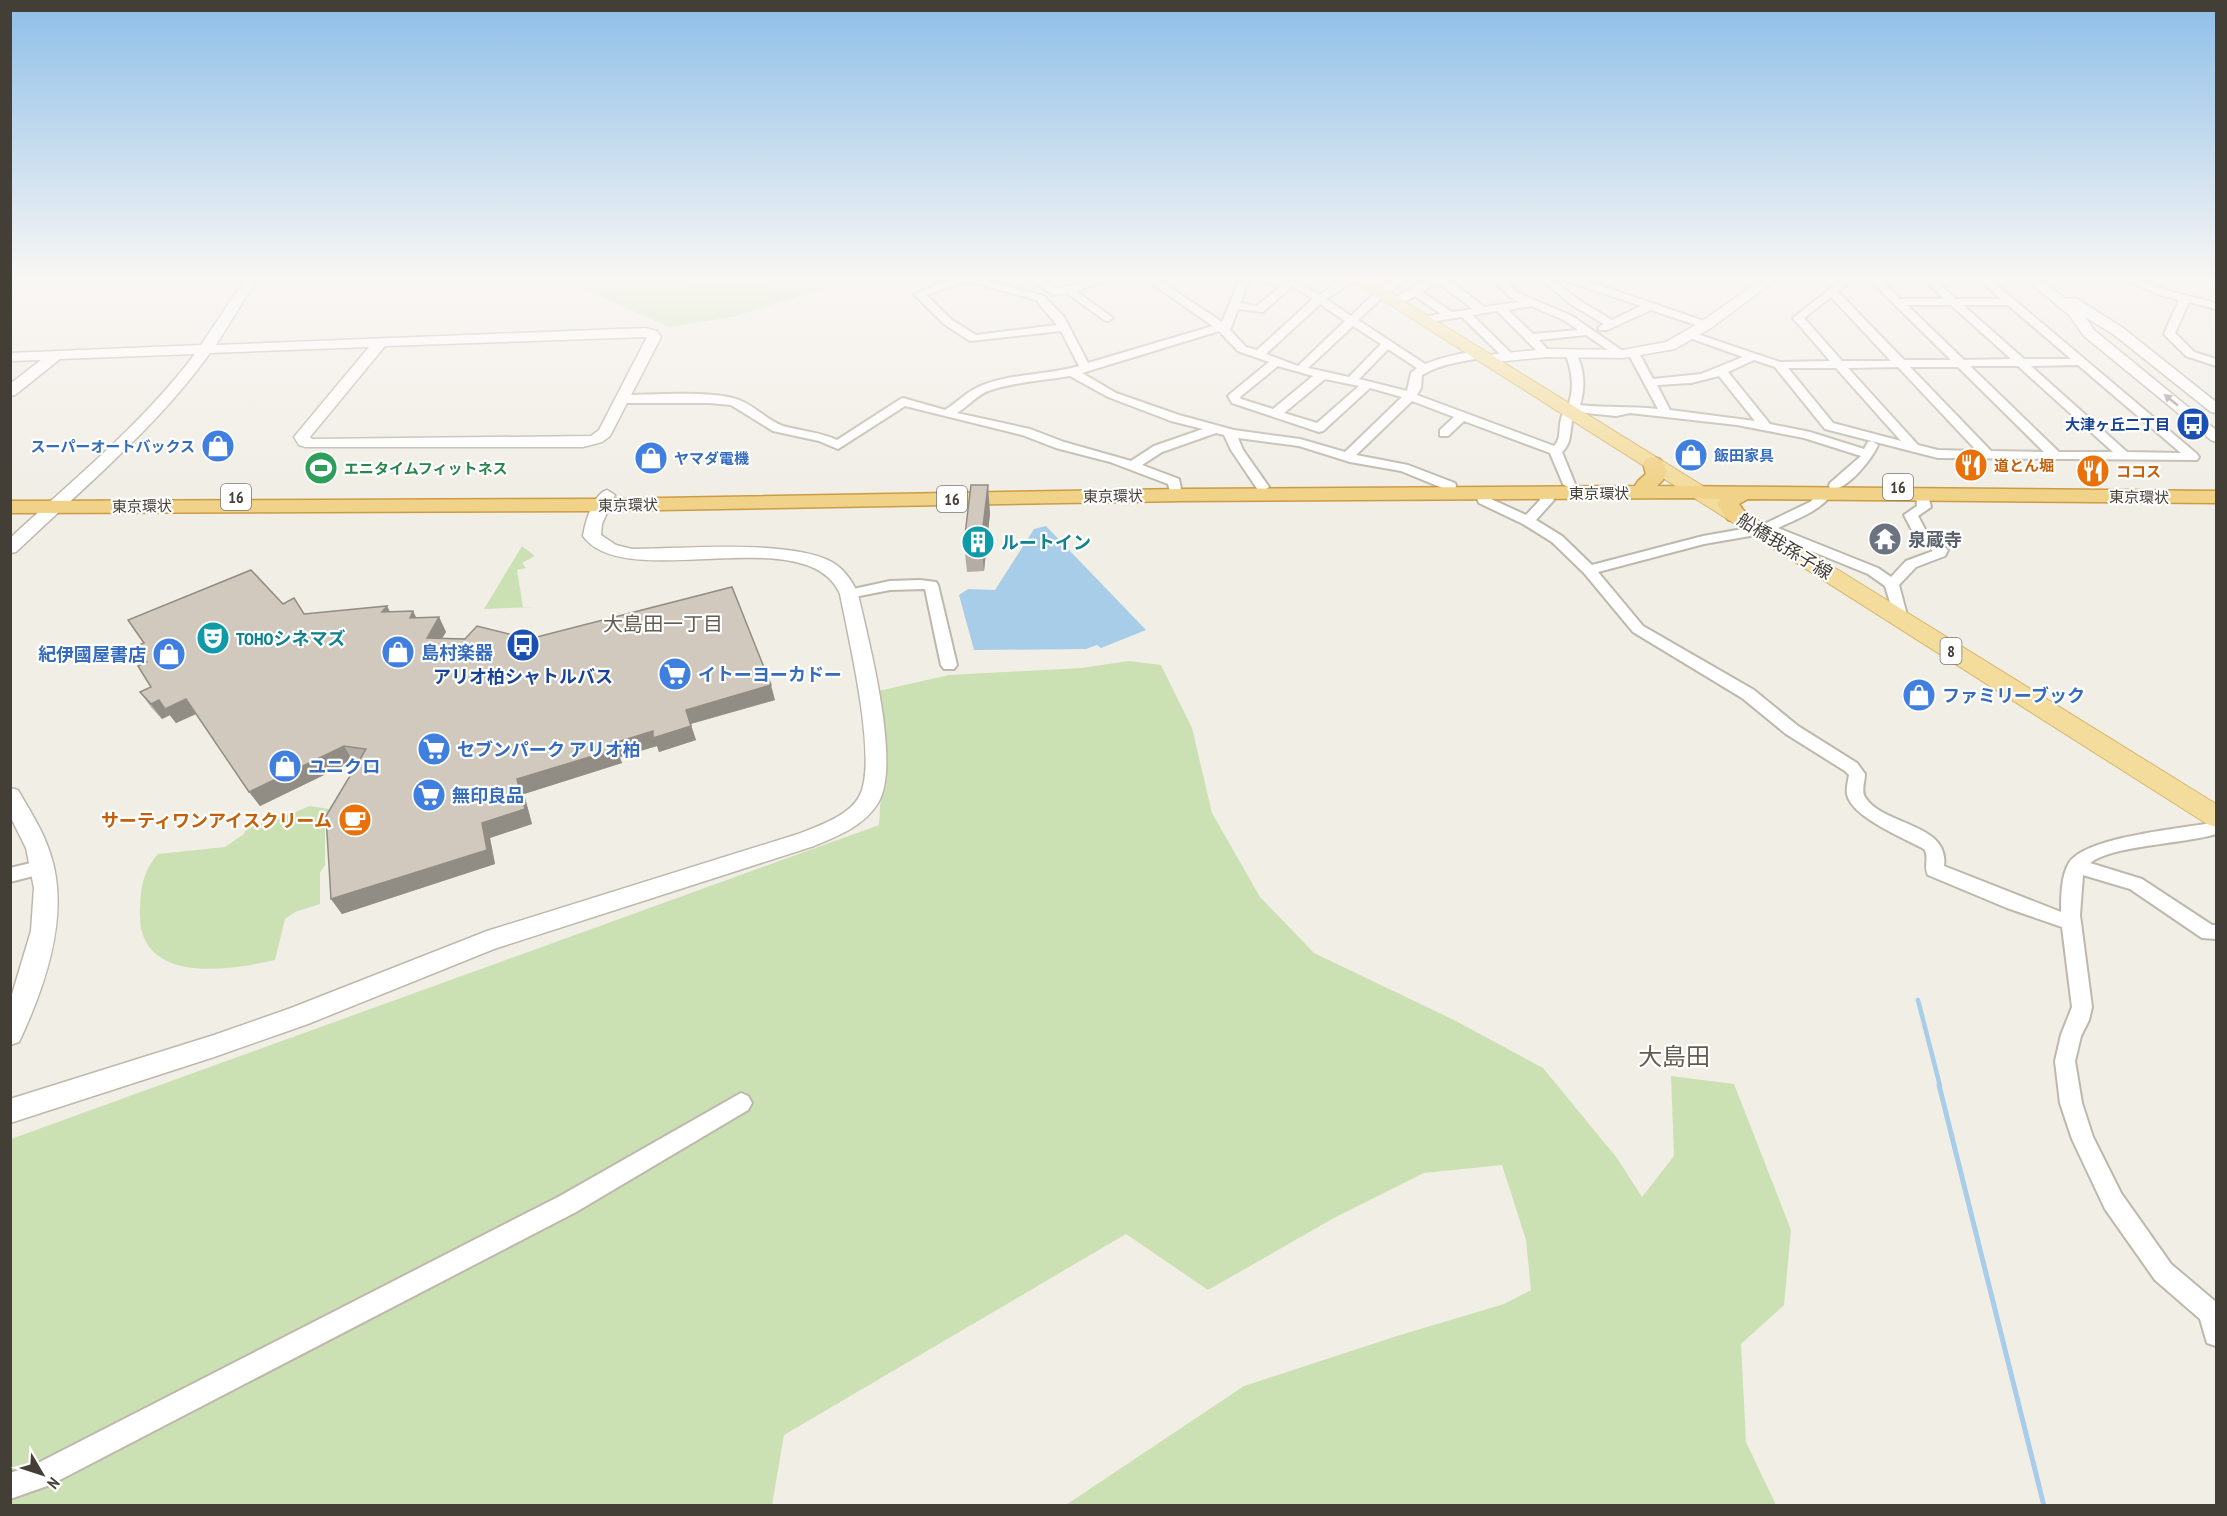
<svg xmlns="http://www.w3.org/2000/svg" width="2227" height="1516" viewBox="0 0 2227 1516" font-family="'PT Sans Narrow','Noto Sans JP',sans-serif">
<rect width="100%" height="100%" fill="#f1eee6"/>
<g fill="#cce1b3">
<polygon points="548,276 651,276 661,280 760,283 777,276 842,276 846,282 732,317 669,327 577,286"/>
<polygon points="522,546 535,556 522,563 526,568 517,570 523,607 536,607 484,609"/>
<polygon points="1129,661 1161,665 1192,728 1212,813 1260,897 1314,953 1454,1020 1543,1068 1617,1158 1642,1197 1674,1156 1671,1076 1734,1084 1791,1230 1784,1305 1741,1344 1746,1442 1776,1505 1066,1505 1244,1386 1397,1336 1504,1304 1531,1290 1526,1240 1502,1165 1424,1173 1334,1218 1208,1290 1126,1234 784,1435 772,1505 11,1506 11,1139 879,825 883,762 874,692 949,675 1081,668"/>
<path d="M 310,806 L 329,809 L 328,824 L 325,824 L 325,865 L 320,873 L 320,904 L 295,912 L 285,919 L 275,960 C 227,971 136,985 140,910 C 141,888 142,872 158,854 L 225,847 L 244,834 L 249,823 L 266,824 Z"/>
</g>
<polygon fill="#a8cde8" points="1046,526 1146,630 1101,648 1097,645 1086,649 974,650 959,595 968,589 995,590 1034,529"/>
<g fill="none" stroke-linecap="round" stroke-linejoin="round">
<polyline stroke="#a8cde8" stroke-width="4.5" points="1918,1000 1940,1086"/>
<polyline stroke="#a8cde8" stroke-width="5" points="1939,1085 2044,1506"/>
<defs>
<g id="minor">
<path d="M 954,276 L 970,276 L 1044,296 L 1064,317 L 1088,363 L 1213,326 L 1141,276 L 1153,276 L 1222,322 L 1241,276 L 1291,279 L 1319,295 L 1341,280 L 1361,276 L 1361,280 L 1348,285 L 1326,299 L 1351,316 C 1369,299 1388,276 1414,276 L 1385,295 L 1358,320 L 1425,364 C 1438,359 1476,347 1486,355 L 1484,357 C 1463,362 1442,363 1422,375 L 1421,388 L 1417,395 L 1554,446 C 1562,438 1558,429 1561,419 C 1562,414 1566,410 1568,406 C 1575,388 1572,370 1565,353 L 1567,351 L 1575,351 C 1584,368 1586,386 1580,405 C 1606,408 1631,406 1658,409 L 1628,353 L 1630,351 L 1638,351 L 1653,379 L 1701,374 L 1743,357 L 1687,337 L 1687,333 L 1691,332 L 1780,362 L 1830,361 L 1793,318 L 1847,276 L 1858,276 L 1838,292 L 1904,360 L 1951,360 L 1866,276 L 1877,276 L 1900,299 L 1944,299 L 1920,276 L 1931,276 L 1956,299 L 2001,299 L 1975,276 L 1986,276 L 2197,454 L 2199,457 L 2197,460 L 1938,458 L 1825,429 L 1775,367 L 1754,360 L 1728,372 L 1770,424 L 1810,432 L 1864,449 L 1868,442 L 1872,441 L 1878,445 C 1872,459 1848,489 1833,489 L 1834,492 C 1820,511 1799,518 1778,528 L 1878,568 L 1891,577 L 1906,561 L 1933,551 L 1915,536 L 1904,515 L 1917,506 L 1916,494 L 1917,491 L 1927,491 L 1931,507 L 1918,516 L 1926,531 L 1948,550 L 1945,556 L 1916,567 L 1899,585 L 1908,619 L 1906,622 L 1896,622 L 1885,586 L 1868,574 L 1767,533 L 1704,544 L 1598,572 L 1643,626 L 1754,690 L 1798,726 L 1857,763 L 1865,774 C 1865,781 1861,791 1865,797 C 1883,826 1950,823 1944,866 L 2061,912 C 2061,896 2061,876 2069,863 C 2086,836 2183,829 2216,822 L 2216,834 C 2184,844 2113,845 2090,863 L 2142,879 L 2212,925 L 2216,925 L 2216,939 L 2202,938 L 2130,889 L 2083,875 L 2080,915 L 2092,1007 L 2089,1020 L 2081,1036 L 2075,1061 L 2082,1103 L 2093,1137 L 2121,1193 L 2171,1264 L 2216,1302 L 2216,1346 L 2207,1343 L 2200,1319 L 2155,1280 L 2105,1209 L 2072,1139 L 2060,1103 L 2055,1061 L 2061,1035 L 2072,1007 L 2062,927 L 2007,908 L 1928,875 C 1923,866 1930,857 1924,849 C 1904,838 1851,817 1847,794 C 1846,788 1848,781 1849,775 L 1845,771 L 1786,734 L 1742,698 L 1633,632 L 1584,573 L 1552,542 L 1523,524 L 1479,503 L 1475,494 L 1476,491 L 1486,491 L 1489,498 L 1526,515 L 1540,500 L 1538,493 L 1539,490 L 1549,490 L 1554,500 L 1536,520 L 1562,536 L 1592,565 L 1703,536 L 1760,526 L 1810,502 L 1823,489 L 1830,489 L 1829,486 L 1830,483 L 1861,456 L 1804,438 L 1737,425 L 1630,413 L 1616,416 L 1576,412 C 1567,426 1575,440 1562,452 L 1575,484 L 1569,488 L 1563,484 L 1550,453 L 1464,421 L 1448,436 L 1440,436 L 1440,430 L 1454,417 L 1412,401 L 1356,455 L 1408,465 L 1455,483 L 1456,486 L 1455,489 L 1445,489 L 1401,471 L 1350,462 L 1299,446 L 1238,438 L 1243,450 L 1269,487 L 1263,491 L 1258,490 L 1231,450 L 1224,435 L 1216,433 L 1162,452 L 1142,465 L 1179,479 L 1181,489 L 1175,493 L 1170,492 L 1168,484 L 1110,462 L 1056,448 L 1022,435 L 905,406 L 838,449 L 819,441 L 773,431 L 731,405 L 709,403 L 623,403 L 617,399 L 623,395 C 653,395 713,390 739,400 C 755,406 768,421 783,426 C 801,431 820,432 837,440 L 899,400 L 903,398 L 945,410 C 958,402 968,390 983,385 C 1009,374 1049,375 1079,366 L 1061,331 L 970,341 L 944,324 L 914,294 L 956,278 ZM 1250,279 L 1282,285 L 1257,306 L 1240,303 ZM 967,281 L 1036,300 L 1057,325 L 976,335 L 952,320 L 926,295 ZM 1292,286 L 1313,299 L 1257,350 L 1246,347 L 1230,330 L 1238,309 L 1263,312 ZM 1831,297 L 1891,361 L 1842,361 L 1804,318 ZM 1320,304 L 1345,321 L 1298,366 L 1266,354 ZM 1907,305 L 1951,305 L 2011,359 L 1964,360 ZM 1963,305 L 2008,305 L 2071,359 L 2024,359 ZM 1353,326 L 1381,344 L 1349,377 L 1308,368 ZM 1219,331 L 1238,351 L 1269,362 L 1230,394 L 1228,396 L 1232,403 L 1319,432 L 1323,431 L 1370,388 L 1402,397 L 1345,452 L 1300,439 L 1234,430 L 1179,415 L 1116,393 L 1082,373 ZM 1388,349 L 1417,368 L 1411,373 L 1407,391 L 1359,379 ZM 2078,365 L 2181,453 L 2127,452 L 2031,366 ZM 1278,366 L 1313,376 L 1273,409 L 1241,399 L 1240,397 ZM 1970,366 L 2018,366 L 2113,452 L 2059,452 ZM 1898,367 L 1977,451 L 1938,450 L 1918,445 L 1848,368 ZM 1910,367 L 1958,367 L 2044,452 L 1991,451 ZM 1788,368 L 1836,368 L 1901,441 L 1833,423 ZM 1070,376 L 1108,397 L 1171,421 L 1203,429 L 1154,446 L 1131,461 L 1064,442 L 1030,429 L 957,413 C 969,406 977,394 991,390 C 1016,382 1045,380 1070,376 ZM 1719,376 L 1755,421 L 1670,410 L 1657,385 L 1691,383 ZM 1325,379 L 1359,386 L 1317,423 L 1284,413 Z"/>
<polygon points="1026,276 1038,276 1058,289 1104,276 1120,276 1076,291 1113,318 1108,321 1104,320 1067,293 1053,295"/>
<path d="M 1433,276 L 1445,276 L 1484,307 L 1520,302 L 1510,297 L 1489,276 L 1500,276 L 1518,293 L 1572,316 L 1627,354 L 1621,357 L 1617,356 L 1586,335 L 1539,340 L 1551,353 L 1545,356 L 1541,355 L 1497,311 L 1472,315 L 1512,354 L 1512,358 L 1504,358 L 1462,317 L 1423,323 L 1419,322 L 1419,318 L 1441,314 L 1415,296 C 1407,301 1397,308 1389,301 ZM 1437,282 L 1473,309 L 1452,312 L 1422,292 ZM 1531,306 L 1564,320 L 1578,330 L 1533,334 L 1508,310 Z"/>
<path d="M 1572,276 L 1710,323 L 1711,325 L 1706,328 L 1702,327 L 1651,310 L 1607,330 L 1599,330 L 1598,328 L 1604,324 L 1572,305 L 1541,279 L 1545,276 ZM 1558,277 L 1558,278 L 1641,306 L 1612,320 L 1580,301 L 1553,280 Z"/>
<polygon points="2117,276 2131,276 2165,290 2216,303 2216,309 2189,302 2175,333 2194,352 2216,359 2216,366 2186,356 2164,334 2179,300 2157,294"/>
<polygon points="920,580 936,582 938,585 957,665 954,669 944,669 941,665 925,589 890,590 849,598 842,594 844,591 890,581"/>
<polygon points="43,860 49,862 52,867 49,872 10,882 10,868"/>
<polygon points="741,1093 748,1096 752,1103 748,1110 576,1212 50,1485 10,1499 10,1473 36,1464 560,1196"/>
</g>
<g id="tertiary">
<path d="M 247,276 L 259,276 L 216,345 L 645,328 L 657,331 L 661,337 L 610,436 L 602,442 L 583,447 L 305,447 L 299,445 L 294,437 L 369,347 L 210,353 C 156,428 83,488 16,552 L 10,553 L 10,538 C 74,479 143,423 195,354 L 60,359 L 15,395 L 10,396 L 10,384 L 41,360 L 10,361 L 10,353 L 201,345 ZM 647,337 L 599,430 L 591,436 L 312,439 L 310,437 L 385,346 Z"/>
<polygon points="1767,276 1781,276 1711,328 1675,349 1623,358 1547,357 1486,363 1479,359 1486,355 1547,349 1623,350 1666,342 1701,322"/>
<polygon points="2022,276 2036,276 2066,299 2076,298 2123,328 2216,402 2216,413 2211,412 2113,334 2085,317 2094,330 2216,430 2216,442 2211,440 2084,336 2069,315"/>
<path d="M 607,490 L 615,495 L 602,524 L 601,535 L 616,545 L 632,549 C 682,549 790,539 832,562 C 844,569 853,582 858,594 C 868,639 902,765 878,803 C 864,826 838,836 814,846 L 494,949 L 308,1024 L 214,1057 L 10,1123 L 10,1099 L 214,1035 L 291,1008 L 487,931 L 798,834 C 818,826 850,816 860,795 C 878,759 848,636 840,594 C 808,518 625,595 583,536 C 585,523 593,494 607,490 Z"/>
<path d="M 10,788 L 18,790 C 30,811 44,832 51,856 C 70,916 45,987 19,1042 L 10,1045 L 10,1001 L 31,931 L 34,888 L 26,848 L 10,816 Z"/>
</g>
<polygon id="primary" points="1345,276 1364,276 2216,804 2216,827 2207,824"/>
<polygon id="trunk" points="1653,457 1660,459 1667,471 1663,480 1657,486 2216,491 2216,503 1748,499 1739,504 1747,515 1744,520 1736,522 1728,520 1717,504 1721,499 1698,498 1183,501 602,511 10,513 10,501 602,499 1183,489 1635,486 1638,481 1646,474 1643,463 1646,459"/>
</defs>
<use href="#minor" stroke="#beb8ac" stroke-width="4"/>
<use href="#tertiary" stroke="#beb8ac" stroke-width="3"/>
<use href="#primary" stroke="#d6b86e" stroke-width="2"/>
<use href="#trunk" stroke="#cc9c45" stroke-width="3"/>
<use href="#minor" fill="#fff" fill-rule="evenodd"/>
<use href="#tertiary" fill="#fff" fill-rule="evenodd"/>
<use href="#primary" fill="#f3dc9c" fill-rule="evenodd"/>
<use href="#trunk" fill="#f0d288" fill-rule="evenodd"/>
</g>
<g fill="#b4ada3">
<polygon points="990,513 984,571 967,572 964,543"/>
<polygon points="283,604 304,614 387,606 390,612 413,611 416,618 439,617 446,632 442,638 529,639 775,700 691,724 696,740 659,752 657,746 620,757 622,763 524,794 532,824 490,838 495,864 342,914 331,899 358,761 353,761 260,806 196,714 176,723 170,715 162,719 151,707 140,692 151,687 145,663 133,647"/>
</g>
<g fill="#928d84">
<polygon points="988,485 990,513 984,571 981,543"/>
<polygon points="387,606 394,620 382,612"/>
<polygon points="413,611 420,625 410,618"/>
<polygon points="439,617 446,632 434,652 427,638"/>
<polygon points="771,685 775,700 690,724 686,710"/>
<polygon points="186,699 196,714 176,723 165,709"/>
<polygon points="159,700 170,715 162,719 151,704"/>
<polygon points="691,726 696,740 659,752 657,746 620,757 614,743 653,731"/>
<polygon points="344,746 353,761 260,806 249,792"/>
<polygon points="616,749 622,763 524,794 532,824 490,838 495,864 342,914 331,899 482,823 517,779"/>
</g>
<g fill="#d1c9bd" stroke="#928d84" stroke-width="1.5">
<polygon points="971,485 988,485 981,543 964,543"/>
<polygon points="251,570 283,604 294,598 304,614 387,606 382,612 413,611 410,618 439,617 427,638 465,639 477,626 529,639 732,587 771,685 686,710 691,726 653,738 653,731 614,743 616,749 517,779 525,809 482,823 487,850 331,899 326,816 366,749 344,746 249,792 186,699 165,709 159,700 151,704 140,692 151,687 138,666 147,662 133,647 144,643 128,620"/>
</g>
<defs><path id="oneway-solid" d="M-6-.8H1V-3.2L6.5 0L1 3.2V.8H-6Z" transform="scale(1.5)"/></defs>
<use fill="#a19e9a" href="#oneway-solid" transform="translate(2171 400) rotate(-141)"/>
<linearGradient id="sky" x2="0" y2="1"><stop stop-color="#8ebee8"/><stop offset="0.57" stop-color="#f9f7f4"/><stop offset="1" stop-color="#f9f7f4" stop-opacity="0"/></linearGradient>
<rect width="2227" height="488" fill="url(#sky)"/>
<defs>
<symbol id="bus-disc" viewBox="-11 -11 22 22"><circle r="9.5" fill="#1a4fb4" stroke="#fff"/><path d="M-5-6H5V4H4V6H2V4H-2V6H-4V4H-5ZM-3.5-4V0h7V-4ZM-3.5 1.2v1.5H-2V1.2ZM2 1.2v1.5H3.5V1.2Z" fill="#fff"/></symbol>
<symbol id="shop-disc" viewBox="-11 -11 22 22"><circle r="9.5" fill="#3f7fe0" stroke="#fff"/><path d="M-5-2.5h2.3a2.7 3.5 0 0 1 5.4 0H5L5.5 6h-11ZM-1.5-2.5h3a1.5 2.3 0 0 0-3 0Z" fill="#fff"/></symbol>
<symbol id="restaurant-disc" viewBox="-11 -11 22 22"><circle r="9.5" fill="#e8710a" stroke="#fff"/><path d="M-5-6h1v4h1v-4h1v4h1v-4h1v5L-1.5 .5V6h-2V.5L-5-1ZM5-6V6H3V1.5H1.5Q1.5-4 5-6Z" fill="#fff"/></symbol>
<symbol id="stadium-disc" viewBox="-11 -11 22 22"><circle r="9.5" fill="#2e9e5b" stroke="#fff"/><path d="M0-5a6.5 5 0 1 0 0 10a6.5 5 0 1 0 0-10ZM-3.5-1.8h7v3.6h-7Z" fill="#fff"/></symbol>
<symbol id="temple-disc" viewBox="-11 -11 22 22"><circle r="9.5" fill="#6b7280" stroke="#fff"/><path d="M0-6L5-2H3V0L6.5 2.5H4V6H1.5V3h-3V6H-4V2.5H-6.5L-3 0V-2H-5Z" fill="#fff"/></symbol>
<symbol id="building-disc" viewBox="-11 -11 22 22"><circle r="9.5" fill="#0f9aa8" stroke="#fff"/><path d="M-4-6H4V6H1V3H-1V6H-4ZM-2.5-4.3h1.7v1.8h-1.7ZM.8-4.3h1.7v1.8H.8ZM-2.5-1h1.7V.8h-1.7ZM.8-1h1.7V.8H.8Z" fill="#fff"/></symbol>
<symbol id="theatre-disc" viewBox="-11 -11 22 22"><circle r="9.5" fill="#0f9aa8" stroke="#fff"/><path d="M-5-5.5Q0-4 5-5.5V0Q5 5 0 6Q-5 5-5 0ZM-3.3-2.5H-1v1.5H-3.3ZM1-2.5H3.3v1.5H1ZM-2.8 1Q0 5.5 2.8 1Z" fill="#fff"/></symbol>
<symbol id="supermarket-disc" viewBox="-11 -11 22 22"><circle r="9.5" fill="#3f7fe0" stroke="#fff"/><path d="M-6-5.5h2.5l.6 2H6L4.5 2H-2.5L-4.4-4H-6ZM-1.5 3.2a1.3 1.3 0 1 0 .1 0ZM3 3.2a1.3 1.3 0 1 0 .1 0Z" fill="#fff"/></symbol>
<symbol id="cafe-disc" viewBox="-11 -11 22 22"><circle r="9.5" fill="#e8710a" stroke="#fff"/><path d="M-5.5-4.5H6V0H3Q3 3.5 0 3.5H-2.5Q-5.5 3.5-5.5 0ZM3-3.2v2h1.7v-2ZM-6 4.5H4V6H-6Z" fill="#fff"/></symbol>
</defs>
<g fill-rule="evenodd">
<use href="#bus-disc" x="2174" y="405" width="38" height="38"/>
<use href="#shop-disc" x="199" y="427" width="38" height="38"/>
<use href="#shop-disc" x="1672" y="436" width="38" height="38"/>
<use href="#shop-disc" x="632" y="439" width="38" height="38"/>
<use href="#restaurant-disc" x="1952" y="446" width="38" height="38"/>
<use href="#stadium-disc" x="302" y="449" width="38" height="38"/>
<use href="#restaurant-disc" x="2074" y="452" width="38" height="38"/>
<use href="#temple-disc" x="1866" y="520" width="38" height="38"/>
<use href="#building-disc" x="959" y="523" width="38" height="38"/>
<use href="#theatre-disc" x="194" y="619" width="38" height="38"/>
<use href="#bus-disc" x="504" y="626" width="38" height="38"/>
<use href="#shop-disc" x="379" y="633" width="38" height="38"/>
<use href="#shop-disc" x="150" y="635" width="38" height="38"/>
<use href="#supermarket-disc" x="656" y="655" width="38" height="38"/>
<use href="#shop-disc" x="1900" y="676" width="38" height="38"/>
<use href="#supermarket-disc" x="415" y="730" width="38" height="38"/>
<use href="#shop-disc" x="266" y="747" width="38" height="38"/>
<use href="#supermarket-disc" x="410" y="776" width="38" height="38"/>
<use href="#cafe-disc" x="336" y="801" width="38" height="38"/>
</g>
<g text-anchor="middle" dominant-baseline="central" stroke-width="4.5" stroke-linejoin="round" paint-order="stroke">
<g font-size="15" font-weight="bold" fill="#164399" stroke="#fff" text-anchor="end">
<text x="2170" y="424">大津ヶ丘二丁目</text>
</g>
<g font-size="15" font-weight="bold" fill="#366cbe" stroke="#fff" text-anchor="start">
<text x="195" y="446" text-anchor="end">スーパーオートバックス</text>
<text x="1714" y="455">飯田家具</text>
<text x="674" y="458">ヤマダ電機</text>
</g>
<g font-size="15" font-weight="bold" fill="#c56008" stroke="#fff" text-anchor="start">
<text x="1994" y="465">道とん堀</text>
<text x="2116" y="471">ココス</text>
</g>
<g font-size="15" font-weight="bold" fill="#27864d" stroke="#fff" text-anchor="start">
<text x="344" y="468">エニタイムフィットネス</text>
</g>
<g font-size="15" fill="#433e36" stroke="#fff">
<text x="1599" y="493">東京環状</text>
<text transform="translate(1113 496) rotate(-1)">東京環状</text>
<text transform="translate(2139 497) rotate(1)">東京環状</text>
<text transform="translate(628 505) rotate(-1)">東京環状</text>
<text transform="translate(142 506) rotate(-1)">東京環状</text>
</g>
<g fill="#fff" stroke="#7b7872" stroke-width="1.5">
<rect x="1883" y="474" width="30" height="26" rx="4.5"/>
<rect x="221" y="484" width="30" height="26" rx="4.5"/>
<rect x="937" y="486" width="30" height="26" rx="4.5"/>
<rect x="1940.5" y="638" width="21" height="26" rx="4.5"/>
</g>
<g font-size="16" font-weight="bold" fill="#433e36">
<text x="1898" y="487">16</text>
<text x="236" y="497">16</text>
<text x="952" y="499">16</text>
<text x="1951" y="651">8</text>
</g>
<g font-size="18" font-weight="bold" fill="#5b616d" stroke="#fff" text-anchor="start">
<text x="1908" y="539">泉蔵寺</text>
</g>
<g font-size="18" font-weight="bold" fill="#0d838f" stroke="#fff" text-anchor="start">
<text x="1001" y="542">ルートイン</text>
<text x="236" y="638">TOHOシネマズ</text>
</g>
<g font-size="18" fill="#433e36" stroke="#fff">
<text transform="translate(1785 546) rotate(32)">船橋我孫子線</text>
</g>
<g font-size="18" font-weight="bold" fill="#366cbe" stroke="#fff" text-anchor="start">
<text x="421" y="652">島村楽器</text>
<text x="146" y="654" text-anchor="end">紀伊國屋書店</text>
<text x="698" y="674">イトーヨーカドー</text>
<text x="1942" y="695">ファミリーブック</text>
<text x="457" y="749">セブンパーク アリオ柏</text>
<text x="308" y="766">ユニクロ</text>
<text x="452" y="795">無印良品</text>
</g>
<g font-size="18" font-weight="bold" fill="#164399" stroke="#fff">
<text x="523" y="676">アリオ柏シャトルバス</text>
</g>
<g font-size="18" font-weight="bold" fill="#c56008" stroke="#fff" text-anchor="end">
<text x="332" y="820">サーティワンアイスクリーム</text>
</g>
<g font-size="20" fill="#645c4e" stroke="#fff">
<text x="663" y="624">大島田一丁目</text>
</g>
<g font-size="24" fill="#645c4e" stroke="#fff">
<text x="1674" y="1056">大島田</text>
</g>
</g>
<rect width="2227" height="1516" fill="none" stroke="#433e36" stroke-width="24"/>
<g transform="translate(42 1474) rotate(129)" stroke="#ffffff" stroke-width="4.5" paint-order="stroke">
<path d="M0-4.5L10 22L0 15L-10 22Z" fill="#433e36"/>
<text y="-9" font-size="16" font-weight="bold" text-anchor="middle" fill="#433e36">N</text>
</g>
</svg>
